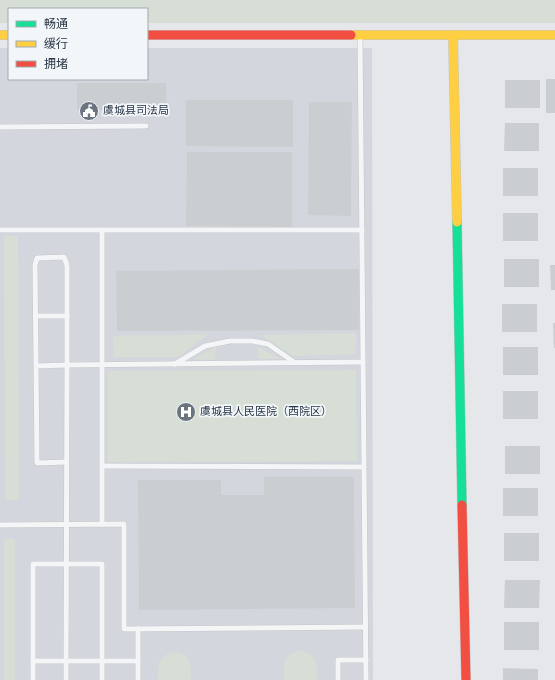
<svg xmlns="http://www.w3.org/2000/svg" width="555" height="680" viewBox="0 0 555 680" font-family="Overpass,'Noto Sans SC',sans-serif">
<rect width="100%" height="100%" fill="#e5e7ea"/>
<polygon fill="#d3d7dd" points="0,48 9,48 9,79 147,79 147,48 372,48 373,680 0,680"/>
<g fill="#d6ded5">
<polygon points="0,0 555,0 555,23 147,23 147,9 9,9 9,23 0,23"/>
<polygon points="4,236 18,236 19,500 5,500"/>
<polygon points="356,333 356,354 293,356 261,335"/>
<polygon points="209,334 178,357 114,357 113,336"/>
<polygon points="216,347 215,360 194,359"/>
<polygon points="258,347 281,359 259,359"/>
<polygon points="356,370 357,461 108,462 108,371"/>
<rect x="4" y="539" width="11" height="141"/>
<path d="M 297,651 C 318,651 317,664 317,680 L 284,680 C 284,666 282,657 297,651 Z"/>
<path d="M 172,652 C 191,652 191,664 191,680 L 158,680 C 158,666 157,658 172,652 Z"/>
</g>
<g fill="#cbced1">
<rect x="546" y="79" width="9" height="34"/>
<rect x="505" y="80" width="35" height="28"/>
<polygon points="77,83 166,83 166,109 77,110"/>
<polygon points="186,100 293,100 293,147 186,146"/>
<polygon points="309,102 352,102 351,216 308,215"/>
<polygon points="505,123 539,123 539,151 504,151"/>
<polygon points="187,152 292,152 292,227 186,226"/>
<rect x="503" y="168" width="35" height="28"/>
<rect x="503" y="213" width="35" height="28"/>
<rect x="504" y="259" width="35" height="28"/>
<polygon points="550,265 555,265 555,290 551,290"/>
<polygon points="359,269 359,330 117,331 116,271"/>
<rect x="502" y="304" width="35" height="28"/>
<polygon points="553,323 555,323 555,348 554,348"/>
<rect x="503" y="347" width="35" height="28"/>
<rect x="503" y="391" width="35" height="28"/>
<rect x="505" y="446" width="35" height="28"/>
<polygon points="264,477 354,477 355,608 139,610 138,480 221,480 221,495 264,495"/>
<rect x="503" y="488" width="35" height="28"/>
<rect x="504" y="533" width="35" height="28"/>
<polygon points="505,580 540,580 539,608 504,608"/>
<rect x="504" y="622" width="35" height="28"/>
<polygon points="503,668 538,669 538,680 503,680"/>
</g>
<g fill="none" stroke-linecap="round" stroke-linejoin="round">
<defs>
<g id="lane">
<polyline points="360,36 366,680"/>
<polyline points="0,127 146,126"/>
<polyline points="0,230 362,230"/>
<polyline points="102,230 102,524"/>
<polyline points="35,316 67,316"/>
<polyline points="175,364 205,346 230,341 252,341 268,344 294,362"/>
<polyline points="36,366 67,365 67,265 64,257 37,258 35,265 37,463 66,462"/>
<polyline points="102,466 364,467"/>
<polyline points="0,525 124,524 124,629 366,627"/>
<polyline points="33,661 138,661"/>
<polyline points="33,680 33,564 102,564 102,680"/>
<polyline points="66,680 67,365 363,362"/>
<polyline points="138,680 138,629"/>
<polyline points="338,680 338,660 366,660"/>
</g>
<polyline id="fast" points="457,222 462,505"/>
<g id="slow">
<polyline points="0,35 9,35"/>
<polyline points="351,35 555,35"/>
<polyline points="453,35 457,222"/>
</g>
<g id="jam">
<polyline points="147,35 351,35"/>
<polyline points="462,505 466,680"/>
</g>
</defs>
<use href="#lane" stroke="#c3c5c8" stroke-width="6"/>
<use href="#fast" stroke="#c3c5c8" stroke-width="10"/>
<use href="#slow" stroke="#c3c5c8" stroke-width="10"/>
<use href="#jam" stroke="#c3c5c8" stroke-width="10"/>
<use href="#lane" stroke="#f4f5f7" stroke-width="5"/>
<use href="#fast" stroke="#16e098" stroke-width="9"/>
<use href="#slow" stroke="#ffcf43" stroke-width="9"/>
<use href="#jam" stroke="#f24e42" stroke-width="9"/>
</g>
<defs>
<symbol id="civic-disc" viewBox="-11 -11 22 22"><circle r="9.5" fill="#6b747f" stroke="#f3f6f9"/><path d="M-.6-6.5H3V-4.5H.6V-3L4-1V1h2V6H-6V1h2V-1L-.6-3ZM-1.2 2.5V6h2.4V2.5Z" fill="#fff"/></symbol>
<symbol id="hospital-disc" viewBox="-11 -11 22 22"><circle r="9.5" fill="#6b747f" stroke="#f3f6f9"/><path d="M-5-5h3v3.5h4V-5h3V5h-3V1.5h-4V5h-3Z" fill="#fff"/></symbol>
</defs>
<g fill-rule="evenodd">
<use href="#civic-disc" x="78" y="100" width="22" height="22"/>
<use href="#hospital-disc" x="175" y="401" width="22" height="22"/>
</g>
<g text-anchor="middle" dominant-baseline="central" stroke-width="3.5" stroke-linejoin="round" paint-order="stroke">
<g font-size="11" fill="#293646" stroke="#f3f6f9" text-anchor="start">
<text x="103" y="111">虞城县司法局</text>
<text x="200" y="412">虞城县人民医院（西院区）</text>
</g>
</g>
<rect x="8" y="8" width="140" height="72" fill="#f3f6f9" stroke="#a2a9b1"/>
<rect x="16" y="21" width="20" height="6" fill="#16e098" stroke="#a2a9b1"/>
<text x="44" y="28" font-size="12" fill="#293646">畅通</text>
<rect x="16" y="41" width="20" height="6" fill="#ffcf43" stroke="#a2a9b1"/>
<text x="44" y="48" font-size="12" fill="#293646">缓行</text>
<rect x="16" y="61" width="20" height="6" fill="#f24e42" stroke="#a2a9b1"/>
<text x="44" y="68" font-size="12" fill="#293646">拥堵</text>
</svg>
